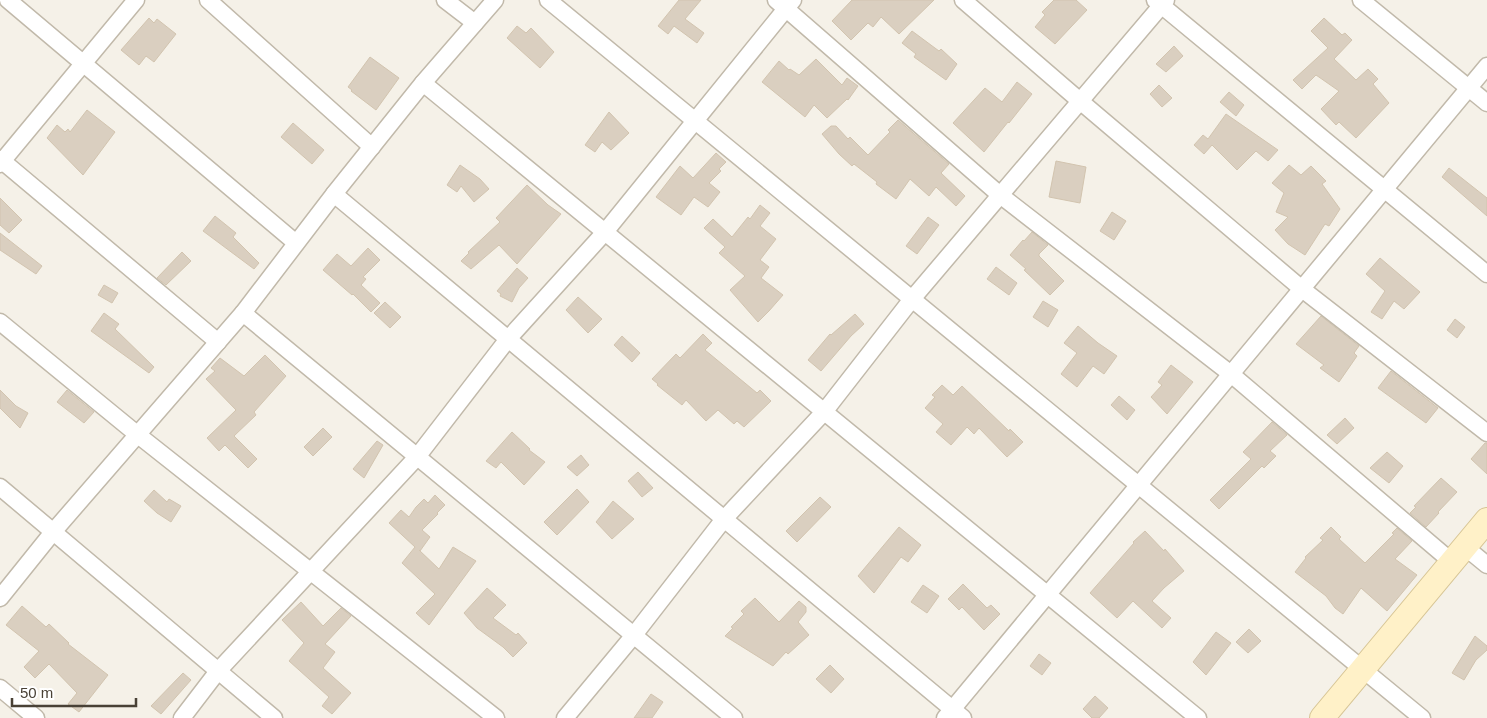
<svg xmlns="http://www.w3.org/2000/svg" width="1487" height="718" viewBox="0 0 1487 718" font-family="Arial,sans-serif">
<rect width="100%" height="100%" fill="#f5f1e8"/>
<g fill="#dacfc0" stroke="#d2c4af">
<polygon points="679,0 701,0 685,19 704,33 697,43 674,26 668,34 658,26"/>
<polygon points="852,0 934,0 899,34 881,17 873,27 868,23 851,40 832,21"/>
<polygon points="1054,0 1076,0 1087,10 1055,44 1035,27 1045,15 1042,12"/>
<polygon points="149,18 154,23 157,19 176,34 154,62 146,56 139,65 121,50"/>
<polygon points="1324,18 1342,35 1345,33 1352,40 1334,59 1356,80 1368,69 1378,79 1373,84 1389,103 1356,138 1339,122 1336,125 1321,109 1339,91 1316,75 1302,89 1293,80 1328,48 1311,31"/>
<polygon points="517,26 526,33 531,28 554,52 540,68 507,38"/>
<polygon points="912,31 939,51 941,49 957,64 946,80 914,57 916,54 902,43"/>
<polygon points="1174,46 1183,56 1166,72 1156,64"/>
<polygon points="370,57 399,78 376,110 351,91 352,90 348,87"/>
<polygon points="816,59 842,85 847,78 858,86 848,100 847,99 827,118 814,105 805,117 762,82 779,61 789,70 790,69 799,75"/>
<polygon points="1017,82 1032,94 1009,123 1008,122 984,152 953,123 985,88 1002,102"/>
<polygon points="1159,85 1172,98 1162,107 1150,94"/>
<polygon points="1229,92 1244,105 1236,116 1220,102"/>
<polygon points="87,110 115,132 83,175 47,138 57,125 65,132 68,129 70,132"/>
<polygon points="609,112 629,133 611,150 602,142 595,152 585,145"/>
<polygon points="1226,114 1278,150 1268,161 1256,151 1237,170 1212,145 1204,154 1194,145 1203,135 1208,139"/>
<polygon points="898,120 949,164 941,173 965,196 956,206 936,187 929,196 910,179 896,199 876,184 877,182 854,164 852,166 839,154 822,134 831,126 836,126 848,139 850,137 868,155 890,132 888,130"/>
<polygon points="293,123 324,150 312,164 281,137"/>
<polygon points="716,153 726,162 719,169 721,171 709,183 720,192 708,207 694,197 681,215 656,197 680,166 693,178"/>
<polygon points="1056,161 1086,167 1080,203 1049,197"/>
<polygon points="460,165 480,179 489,189 474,202 461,186 457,192 447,185"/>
<polygon points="1289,165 1301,175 1311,166 1326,181 1322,184 1340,209 1329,226 1325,224 1305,255 1288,244 1275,230 1288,217 1276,212 1284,193 1272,183"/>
<polygon points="1449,168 1487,198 1487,216 1442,177"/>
<polygon points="527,185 548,205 561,214 517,264 499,245 471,269 461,261 469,253 468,252 500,222 496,218"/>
<polygon points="0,198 22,220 9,233 0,225"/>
<polygon points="760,205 770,213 760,226 776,239 760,260 769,267 761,278 783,295 769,311 758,322 730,290 745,276 719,253 725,247 704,228 713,219 732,237 748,217 750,219"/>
<polygon points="1112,212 1126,221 1114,240 1100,231"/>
<polygon points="215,216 236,233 233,237 259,263 254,269 203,231"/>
<polygon points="928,217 939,225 917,254 906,246"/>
<polygon points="1032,232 1048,245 1039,254 1039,256 1064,281 1050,295 1024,270 1026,269 1010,255 1023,240 1024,241"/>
<polygon points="0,233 42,266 36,274 0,250"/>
<polygon points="368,248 380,260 363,277 366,279 361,285 380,303 371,312 353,294 352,295 323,270 337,254 351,266"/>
<polygon points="182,252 191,261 166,285 157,278"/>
<polygon points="1380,258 1420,292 1404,309 1394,301 1382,319 1371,312 1385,291 1366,274"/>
<polygon points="996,267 1017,283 1009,295 987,279"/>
<polygon points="517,268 528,278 519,288 512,302 500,296 501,294 497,291"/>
<polygon points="104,285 118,293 112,303 98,295"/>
<polygon points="578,297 602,319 588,333 566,310"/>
<polygon points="1043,301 1058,310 1048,327 1033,317"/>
<polygon points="385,302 401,317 390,328 374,313"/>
<polygon points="104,313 119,324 115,329 154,367 149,373 91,331"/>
<polygon points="855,314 864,324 851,336 821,371 808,360 830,334 831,335"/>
<polygon points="1321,316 1359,346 1354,353 1357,356 1339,382 1320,368 1324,365 1296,344"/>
<polygon points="1455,319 1465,327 1457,338 1447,330"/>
<polygon points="1078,326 1098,343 1117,356 1104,374 1093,366 1077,387 1061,374 1077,353 1064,343"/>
<polygon points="703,334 712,343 705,350 757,393 760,390 771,401 744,427 737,421 734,424 718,410 706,421 686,400 682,405 657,385 658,384 652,379 676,354 680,358"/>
<polygon points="622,336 640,353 632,362 614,345"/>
<polygon points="265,355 286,376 254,412 256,415 234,436 257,459 248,468 225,445 219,451 207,438 236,410 206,379 215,371 211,368 220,358 244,376"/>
<polygon points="1171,365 1193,382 1167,414 1151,397 1162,385 1158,382"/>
<polygon points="1391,371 1438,408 1426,423 1378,388"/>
<polygon points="942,385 953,395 962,386 1009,431 1010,429 1023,442 1007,457 979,428 974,434 967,427 951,445 936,432 943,424 925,408 935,397 932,395"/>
<polygon points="0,390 16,406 28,413 20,428 0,408"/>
<polygon points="67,390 94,412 84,423 57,402"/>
<polygon points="1119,396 1135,410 1127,420 1111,405"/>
<polygon points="1345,418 1354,428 1337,444 1327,435"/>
<polygon points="1272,422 1287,435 1270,451 1276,456 1264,468 1262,466 1219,509 1210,500 1251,459 1243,452"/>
<polygon points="323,428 332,437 313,456 304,447"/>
<polygon points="512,432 530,449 529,450 545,462 524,485 501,462 496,468 486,461"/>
<polygon points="377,441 383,445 364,478 353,469"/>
<polygon points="1485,443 1487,443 1487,474 1471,459"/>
<polygon points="1387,452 1403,466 1389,483 1370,468"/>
<polygon points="581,455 589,465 577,476 567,467"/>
<polygon points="638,472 653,488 642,497 628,481"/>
<polygon points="1441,478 1457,492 1438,512 1439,513 1426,527 1410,513 1416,507 1414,506"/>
<polygon points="577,489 589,502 557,535 544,522"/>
<polygon points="154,490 167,502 169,499 181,506 171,522 157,513 144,501"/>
<polygon points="435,495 445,505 437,513 438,514 422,530 430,537 420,551 419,550 439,569 453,547 476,561 429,625 416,613 435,594 402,563 415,547 389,523 401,510 409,517 416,507 424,499 428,503"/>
<polygon points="820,497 831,507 797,542 786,531"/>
<polygon points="613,501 634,519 612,539 596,522"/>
<polygon points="899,527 921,545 908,562 901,557 874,593 858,576"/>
<polygon points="1331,527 1341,537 1339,539 1365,563 1394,534 1392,533 1397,528 1412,541 1395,559 1417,575 1387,611 1361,588 1343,614 1335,608 1326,596 1295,572 1306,558 1305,557 1323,540 1320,538"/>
<polygon points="1145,531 1164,551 1165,549 1184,571 1164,588 1152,601 1171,618 1162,628 1133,601 1117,618 1090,593 1134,543 1133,542"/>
<polygon points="963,584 987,608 991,605 1000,614 984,630 962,607 959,610 948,599"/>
<polygon points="923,585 939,596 927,613 911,602"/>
<polygon points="487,588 506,605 493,618 516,635 518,633 527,643 513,657 503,647 477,628 464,613"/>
<polygon points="755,598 779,622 799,601 806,607 806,612 798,622 809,635 788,654 786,652 773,666 725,636 733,628 731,627 744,614 741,611"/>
<polygon points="301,602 323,626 341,608 351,616 325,644 335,652 323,668 351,693 332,714 322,706 329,697 289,661 304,643 282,620"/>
<polygon points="22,606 46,627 49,624 69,643 68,644 108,675 79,712 68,704 77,693 49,664 35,678 24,667 39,651 6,625"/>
<polygon points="1249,629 1261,641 1248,653 1236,642"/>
<polygon points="1216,632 1231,643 1206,675 1193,662"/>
<polygon points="1475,636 1487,646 1487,650 1476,660 1464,680 1452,673"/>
<polygon points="1039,654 1051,663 1042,675 1030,666"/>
<polygon points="830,665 844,679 831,693 816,679"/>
<polygon points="183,673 191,680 161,714 151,706"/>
<polygon points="651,694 663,702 652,718 634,718"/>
<polygon points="1095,696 1108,708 1099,718 1092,718 1083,709"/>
</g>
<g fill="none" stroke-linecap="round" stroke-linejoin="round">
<defs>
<g id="street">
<polyline points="8,0 296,243"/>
<polyline points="208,0 372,147"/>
<polyline points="445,0 475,23"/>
<polyline points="548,0 1422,718"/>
<polyline points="776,0 1000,195 1231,374 1452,562"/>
<polyline points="963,0 1080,101 1302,289 1487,433"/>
<polyline points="1155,0 1487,274"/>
<polyline points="1361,0 1487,103"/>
<polyline points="423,83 1198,718"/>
<polyline points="0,159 218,342"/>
<polyline points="0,164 136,0"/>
<polyline points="334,194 963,718"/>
<polyline points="243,313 734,718"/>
<polyline points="0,322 138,435 496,718"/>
<polyline points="0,487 274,718"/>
<polyline points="1465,547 1487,565"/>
<polyline points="0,598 53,532 243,313 334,194 423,83 495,0"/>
<polyline points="0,688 36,718"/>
<polyline points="182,718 218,671 417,457 508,339 605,232 793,0"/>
<polyline points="565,718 634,635 724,519 824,412 912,299 1166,0"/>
<polyline points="945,718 1487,66"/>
</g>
<polyline id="secondary" points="1322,718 1487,520"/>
</defs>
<use href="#street" stroke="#c1b9aa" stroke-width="19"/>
<use href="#secondary" stroke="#d7c595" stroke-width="26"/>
<use href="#street" stroke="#fff" stroke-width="16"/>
<use href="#secondary" stroke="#fff1c8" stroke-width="24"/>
</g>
<path d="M12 698v8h124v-8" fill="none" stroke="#494136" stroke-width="2.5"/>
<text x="20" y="698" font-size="15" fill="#494136" stroke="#ffffff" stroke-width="4" paint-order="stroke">50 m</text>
</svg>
